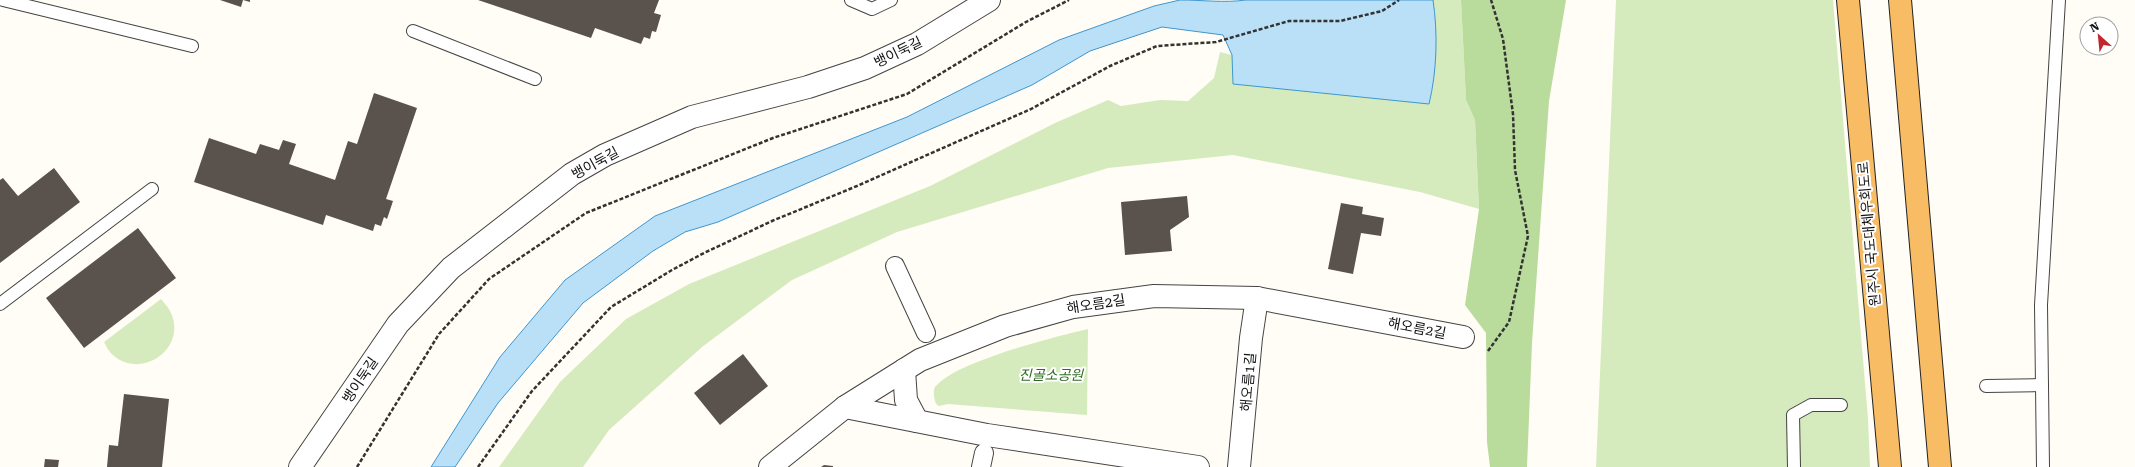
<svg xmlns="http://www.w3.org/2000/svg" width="2135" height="467" viewBox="0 0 2135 467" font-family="'Roboto Serif','Noto Sans KR',serif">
<rect width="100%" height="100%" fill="#fffdf5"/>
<g fill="#d5ebbd">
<polygon points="1420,0 1461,0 1466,100 1475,120 1479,209 1420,192 1233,155 1108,168 897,232 792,280 702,347 609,430 583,467 499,467 560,382 626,319 689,284 930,186 1055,123 1108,100 1121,106 1160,100 1188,101 1214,78 1220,52 1232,55"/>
<polygon points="1616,0 1833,0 1868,419 1870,467 1596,467"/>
<path d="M 161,299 C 164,303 168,307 170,311 C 189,347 142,381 113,355 C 109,352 106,346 104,342 Z"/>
<path d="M 1088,329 L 1087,415 L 948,404 L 939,406 C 935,404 935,401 934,396 C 934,392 933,388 937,385 C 959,361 1054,337 1088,329 Z"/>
</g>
<polygon fill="#b9dc9c" points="1461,0 1566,0 1549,101 1532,343 1527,467 1490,467 1487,442 1486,333 1465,305 1479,209 1475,120 1466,100"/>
<path fill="#b9e0f7" stroke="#3f96cf" d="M 1180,0 C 1203,0 1224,3 1246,0 L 1433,0 C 1438,33 1437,71 1429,104 L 1233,84 L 1232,55 L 1223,35 L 1162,27 L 1090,51 L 1032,85 L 718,222 L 685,232 L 653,251 L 583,303 L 498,403 L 455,467 L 431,467 L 500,357 L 565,280 L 655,216 L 907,117 L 1059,40 L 1154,6 Z"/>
<g fill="#5a524d">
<polygon points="220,0 250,0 250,2 243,0 241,7"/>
<polygon points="478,0 659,0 654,13 661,15 656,32 652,31 650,39 644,37 641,44 595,28 591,38"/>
<polygon points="374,93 417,108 386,199 393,201 387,219 384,217 381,226 375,224 373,231 326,215 323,225 194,182 209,138 256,154 260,144 279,150 283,140 296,144 289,164 335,180 348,141 357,144"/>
<polygon points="54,168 80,202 0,263 0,180 3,178 18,196"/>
<polygon points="1187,196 1189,217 1170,230 1172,251 1125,255 1121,202"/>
<polygon points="1341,203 1363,207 1362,214 1384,218 1381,236 1361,233 1353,274 1328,269"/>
<polygon points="138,228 176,278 84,348 46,298"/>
<polygon points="743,354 768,386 720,425 694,393"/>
<polygon points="124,394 169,399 162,467 107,467 109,445 118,446"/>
<polygon points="45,459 59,460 58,467 44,467"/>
<polygon points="824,465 833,466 833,467 821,467"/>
</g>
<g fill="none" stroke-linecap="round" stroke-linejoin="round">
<defs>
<g id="service">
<polyline points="3,0 192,46"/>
<polyline points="851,0 872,9 891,0"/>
<polyline points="413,31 535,79"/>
<polyline points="0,304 152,189"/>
<polyline points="1986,386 2042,385"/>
<polyline points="1794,467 1793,415 1811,405 1841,405"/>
<polyline points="2043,467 2041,305 2059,0"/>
</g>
<g id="pedestrian">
<polyline points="895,266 926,333"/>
<polyline points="981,467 984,453"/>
</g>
<g id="minor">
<polyline points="904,370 906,400 917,421"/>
<polyline points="845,407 987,435 1198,467"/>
<polyline points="300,467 398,324 451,268 572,174 605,155 692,117 808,87 865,68 917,44 989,0"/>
<polyline points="770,467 845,407 920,360 1005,326 1073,307 1154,296 1257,298 1463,337"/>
<polyline points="1239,467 1251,338 1257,298"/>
</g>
<g id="trunk">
<polyline points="1848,0 1890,467"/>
<polyline points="1900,0 1940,467"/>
</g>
</defs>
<use href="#service" stroke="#444" stroke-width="14"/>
<use href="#pedestrian" stroke="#444" stroke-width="20"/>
<use href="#minor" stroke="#444" stroke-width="24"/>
<use href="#trunk" stroke="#222" stroke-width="24"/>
<g stroke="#333" stroke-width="2.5" stroke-dasharray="4 2" stroke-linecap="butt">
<polyline points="1488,351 1509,322 1528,236 1515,170 1513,114 1503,39 1491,0"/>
<polyline points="357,467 439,334 489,279 586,213 773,138 907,94 1026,22 1069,0"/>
<polyline points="478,467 532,391 611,307 672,270 704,253 772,221 857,186 1031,109 1110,66 1157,46 1216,42 1289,21 1340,21 1382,11 1399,0"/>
</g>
<use href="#service" stroke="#fff" stroke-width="12"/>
<use href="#pedestrian" stroke="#fff" stroke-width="18"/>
<use href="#minor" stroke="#fff" stroke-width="22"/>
<use href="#trunk" stroke="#f7bc64" stroke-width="22"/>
</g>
<g text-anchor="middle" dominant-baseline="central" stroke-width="4" stroke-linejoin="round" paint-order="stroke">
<g font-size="14" fill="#111" stroke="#fff">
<text transform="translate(898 52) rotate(-26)">뱅이둑길</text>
<text transform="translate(595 163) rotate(-29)">뱅이둑길</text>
<text transform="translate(1869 234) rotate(-95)">원주시 국도대체우회도로</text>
<text transform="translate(1096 304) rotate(-9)">해오름2길</text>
<text transform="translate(1417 328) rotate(11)">해오름2길</text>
<text transform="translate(360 380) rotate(-56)">뱅이둑길</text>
<text transform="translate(1248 382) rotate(-85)">해오름1길</text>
</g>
<g font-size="14" font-style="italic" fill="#2f6b1f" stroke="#fff">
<text x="1051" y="375">진골소공원</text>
</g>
</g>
<g transform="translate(2099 36) rotate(333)"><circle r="19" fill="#ffffff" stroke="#a0a0a0"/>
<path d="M0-3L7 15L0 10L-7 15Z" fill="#c4262e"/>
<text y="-6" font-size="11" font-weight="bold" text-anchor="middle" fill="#111111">N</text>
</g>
</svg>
